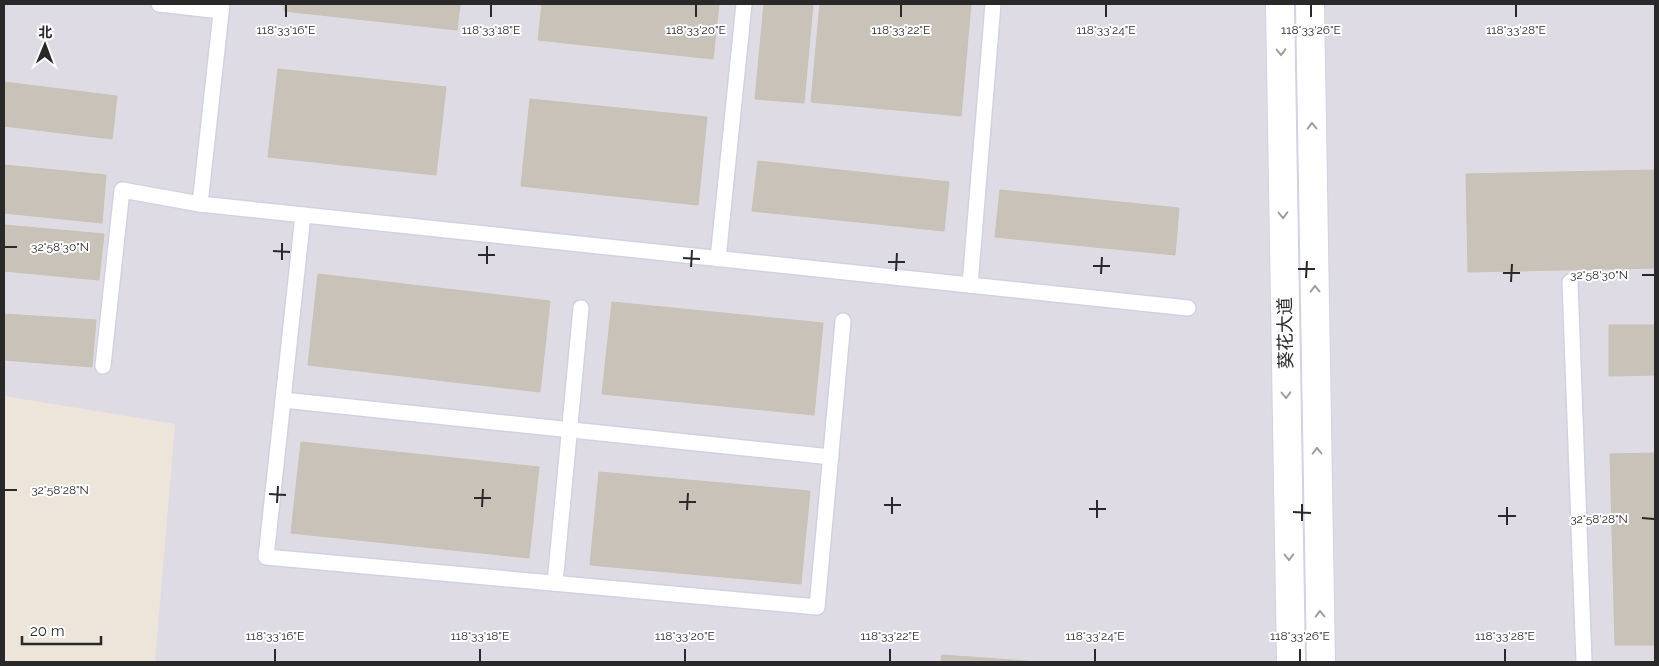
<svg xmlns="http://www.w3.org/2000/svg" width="1659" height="666" viewBox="0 0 1659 666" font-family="Raleway,'Noto Sans SC',sans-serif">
<rect width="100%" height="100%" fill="#ede5da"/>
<polygon fill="#dedbe4" points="4,4 1655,4 1655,662 155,662 175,424 4,396"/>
<g fill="#c8c2b9" stroke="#c8c2b3">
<polygon points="284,4 460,4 457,30 284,11"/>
<polygon points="542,4 719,4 713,59 538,40"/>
<polygon points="764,4 813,4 804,103 755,99"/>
<polygon points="820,4 971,4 961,116 811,102"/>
<polygon points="278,69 446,87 436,175 268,157"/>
<polygon points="4,82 117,96 112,139 4,126"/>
<polygon points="530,99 707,117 698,205 521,186"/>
<polygon points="758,161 949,182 944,231 752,211"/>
<polygon points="4,165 106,175 102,223 4,213"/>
<polygon points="1655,170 1655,268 1468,272 1466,174"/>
<polygon points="1000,190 1179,208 1175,255 995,237"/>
<polygon points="4,225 104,234 99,280 4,271"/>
<polygon points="318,274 550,301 540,392 308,365"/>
<polygon points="612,302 823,323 814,415 602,394"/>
<polygon points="4,314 96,320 92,367 4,360"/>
<polygon points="1609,325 1655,325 1655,375 1609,376"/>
<polygon points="301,442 539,467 529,558 291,533"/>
<polygon points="1655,453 1655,645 1615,645 1610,454"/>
<polygon points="599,472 810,491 801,584 590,565"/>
<polygon points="942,655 1040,662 941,662"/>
</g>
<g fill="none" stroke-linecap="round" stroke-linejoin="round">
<defs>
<g id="lane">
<polyline points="159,4 221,11"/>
<polyline points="200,204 222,4"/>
<polyline points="303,215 266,557 817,607 843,321"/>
<polyline points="718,259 744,4"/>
<polyline points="1570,282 1584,662"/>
<polyline points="970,285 993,4"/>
<polyline points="103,366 122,190 200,204 1188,308"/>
<polyline points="283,400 831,457"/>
<polyline points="555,583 581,308"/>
</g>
<g id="secondary">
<polyline points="1280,4 1291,662"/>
<polyline points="1310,4 1321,662"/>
</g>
</defs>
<use href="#lane" stroke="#cfd2e3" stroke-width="18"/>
<use href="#secondary" stroke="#cfd2e3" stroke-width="30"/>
<use href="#lane" stroke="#fff" stroke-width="15"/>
<use href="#secondary" stroke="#fff" stroke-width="28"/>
</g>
<defs><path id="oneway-chevron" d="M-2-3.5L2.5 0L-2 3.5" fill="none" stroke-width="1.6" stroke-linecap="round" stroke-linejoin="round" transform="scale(1.25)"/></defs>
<g stroke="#9f9f9f">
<use href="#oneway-chevron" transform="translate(1281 52) rotate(89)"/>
<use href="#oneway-chevron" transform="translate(1312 126) rotate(-91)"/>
<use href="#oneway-chevron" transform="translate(1283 215) rotate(89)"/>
<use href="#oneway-chevron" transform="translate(1315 289) rotate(-91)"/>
<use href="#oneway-chevron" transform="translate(1286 395) rotate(89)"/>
<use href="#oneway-chevron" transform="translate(1317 451) rotate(-91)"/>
<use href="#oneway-chevron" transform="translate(1289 557) rotate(89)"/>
<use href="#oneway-chevron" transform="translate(1320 614) rotate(-91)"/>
</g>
<path fill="none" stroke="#292929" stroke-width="2" d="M 286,17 L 286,5M 491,17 L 491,5M 696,17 L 696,5M 901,17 L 901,5M 1106,17 L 1106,5M 1311,17 L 1311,5M 1516,17 L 1516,5M 5,247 L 17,247M 273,251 L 290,252M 478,255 L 495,255M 683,258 L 700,259M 282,260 L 282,243M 888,262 L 905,262M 487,264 L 487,246M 1093,266 L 1110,266M 691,267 L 692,250M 1298,269 L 1315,269M 896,271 L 897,253M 1503,273 L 1520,273M 1101,274 L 1102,257M 1642,275 L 1654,275M 1306,278 L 1307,261M 1511,282 L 1512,264M 5,490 L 17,490M 269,494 L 286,495M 474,498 L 491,498M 679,502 L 696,502M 277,503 L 278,486M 884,505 L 901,505M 482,507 L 483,489M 1089,509 L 1106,509M 687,510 L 688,493M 1293,512 L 1311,513M 892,514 L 892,497M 1498,516 L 1516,516M 1097,518 L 1097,500M 1642,518 L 1654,519M 1302,521 L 1302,504M 1507,525 L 1507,507M 275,661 L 275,649M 480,661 L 480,649M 685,661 L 685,649M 890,661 L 890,649M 1095,661 L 1095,649M 1300,661 L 1300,649M 1505,661 L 1505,649"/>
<g text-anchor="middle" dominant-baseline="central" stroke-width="4" stroke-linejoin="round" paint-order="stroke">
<g font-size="18" fill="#292929" stroke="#fff">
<text transform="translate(1285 333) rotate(-91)">葵花大道</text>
</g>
</g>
<g font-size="12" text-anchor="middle" fill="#292929" stroke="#fff" stroke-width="4" stroke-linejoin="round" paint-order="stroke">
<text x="286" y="34">118°33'16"E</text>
<text x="491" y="34">118°33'18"E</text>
<text x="696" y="34">118°33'20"E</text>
<text x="901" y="34">118°33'22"E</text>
<text x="1106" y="34">118°33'24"E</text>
<text x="1311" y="34">118°33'26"E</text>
<text x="1516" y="34">118°33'28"E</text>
<text x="60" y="251">32°58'30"N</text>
<text x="1599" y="279">32°58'30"N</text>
<text x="60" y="494">32°58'28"N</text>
<text x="1599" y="523">32°58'28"N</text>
<text x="275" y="640">118°33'16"E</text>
<text x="480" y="640">118°33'18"E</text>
<text x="685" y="640">118°33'20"E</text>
<text x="890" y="640">118°33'22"E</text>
<text x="1095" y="640">118°33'24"E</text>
<text x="1300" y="640">118°33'26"E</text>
<text x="1505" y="640">118°33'28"E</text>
</g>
<rect width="1659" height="666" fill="none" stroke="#292929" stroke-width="10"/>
<g transform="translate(45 45) rotate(1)" stroke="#ffffff" stroke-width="4" paint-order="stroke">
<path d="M0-4L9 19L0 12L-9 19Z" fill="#292929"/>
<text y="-8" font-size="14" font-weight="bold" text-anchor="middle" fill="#292929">北</text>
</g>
<path d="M22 636v8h79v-8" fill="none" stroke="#292929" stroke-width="2.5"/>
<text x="30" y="636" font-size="15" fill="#292929" stroke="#ffffff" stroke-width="4" paint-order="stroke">20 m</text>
</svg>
